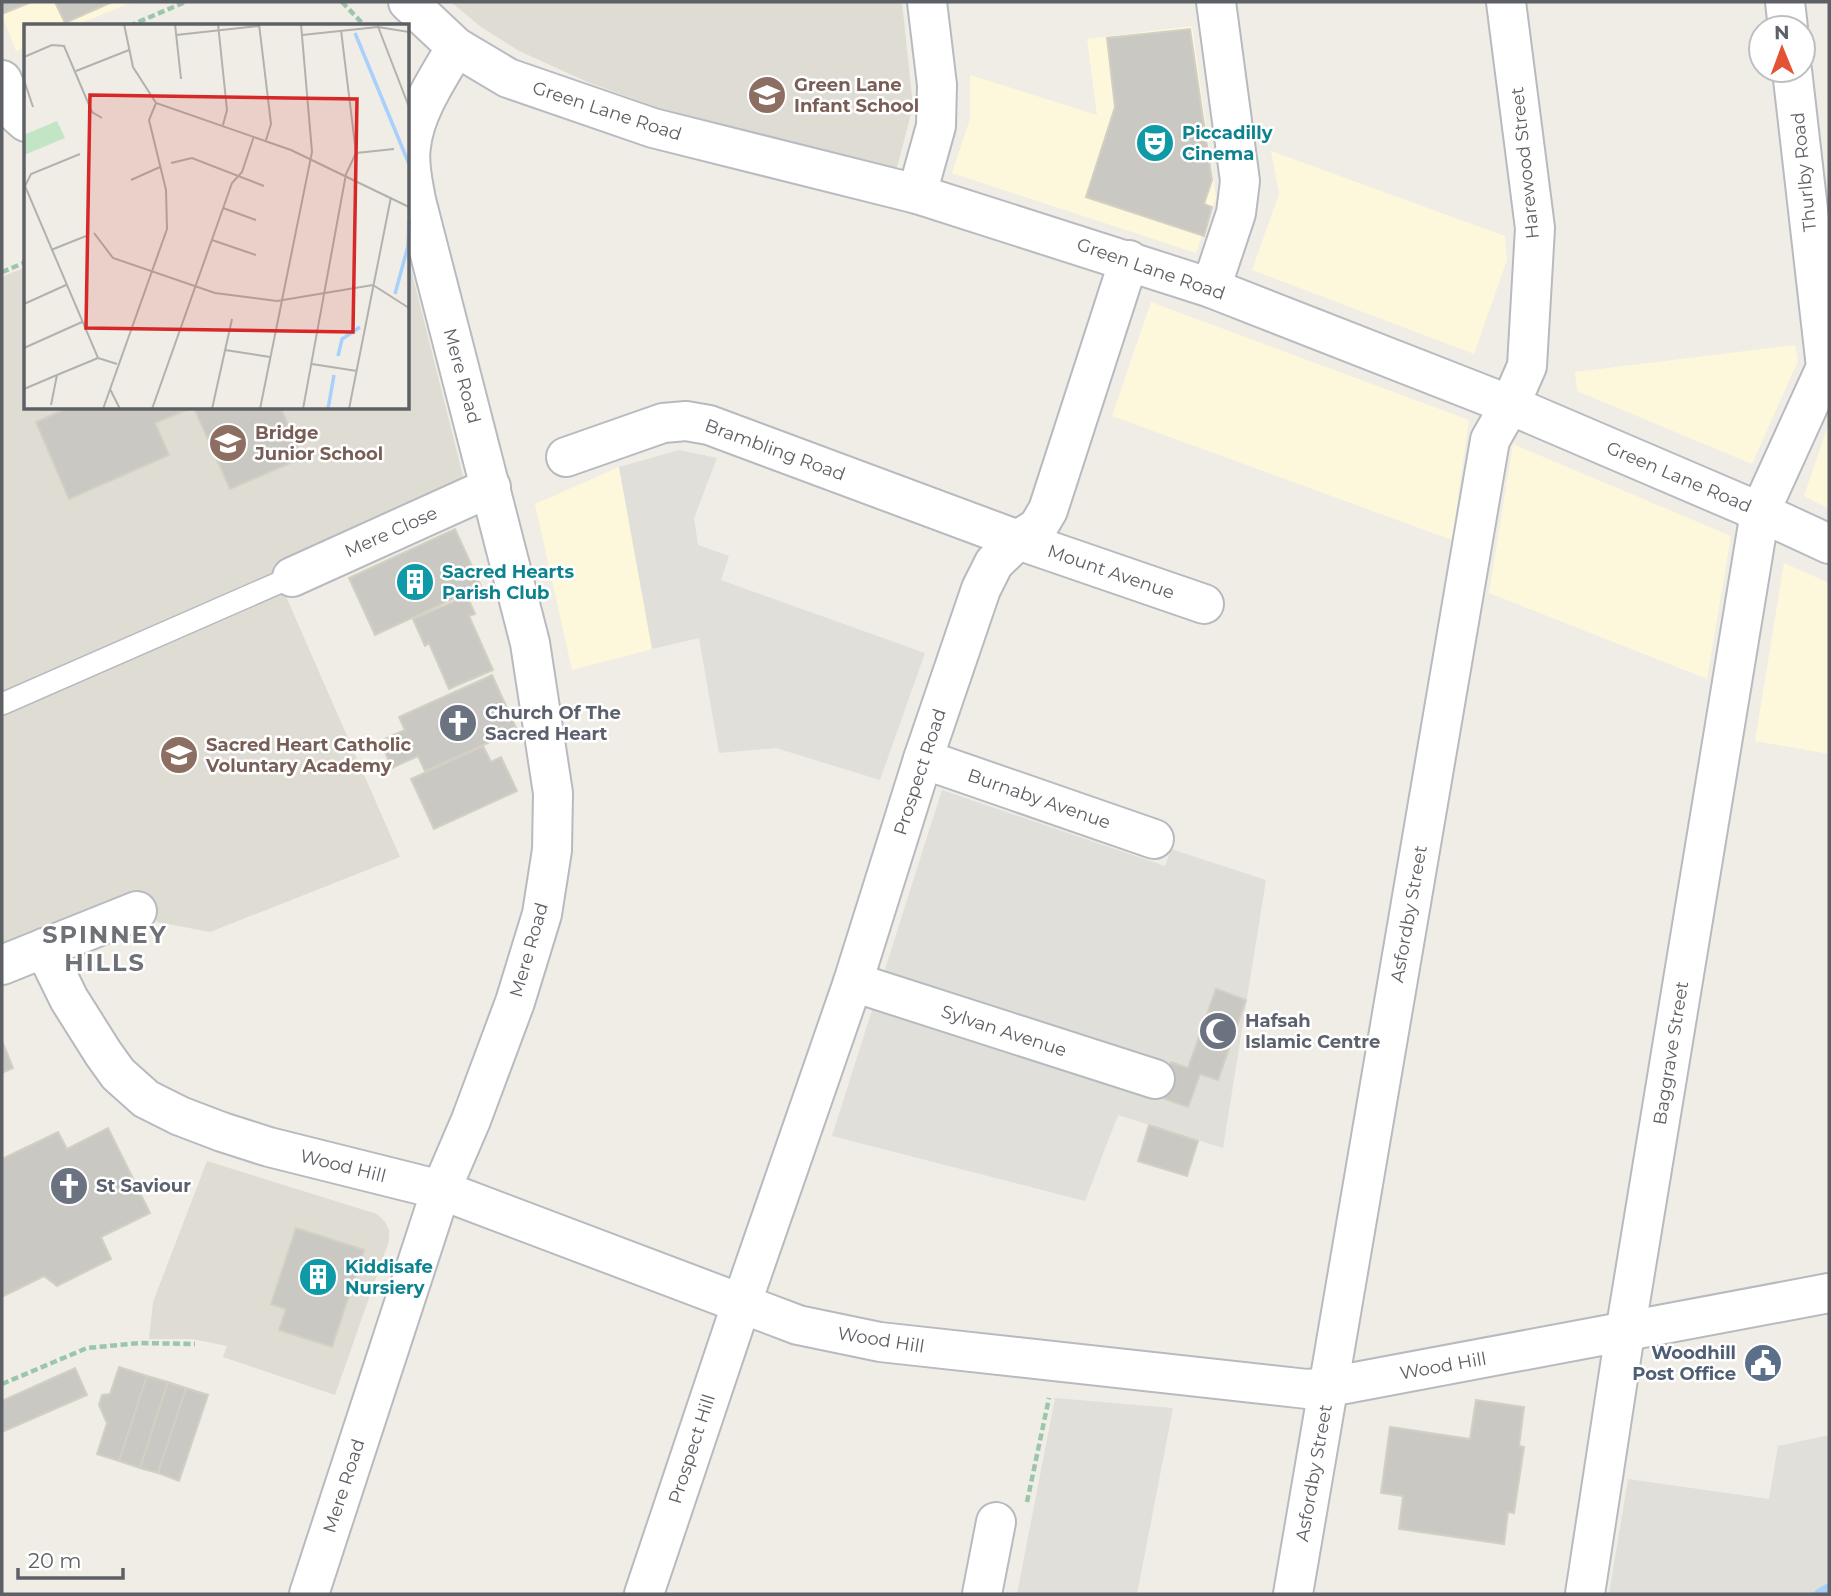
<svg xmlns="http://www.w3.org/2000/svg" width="1831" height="1596" viewBox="0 0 1831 1596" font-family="Montserrat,sans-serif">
<rect width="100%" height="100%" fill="#efede5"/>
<g fill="#fdf8dc">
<polygon points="2,2 132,2 74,26 26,26 26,47 16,51 2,15"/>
<polygon points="1192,26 1216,198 1196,253 952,173 970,119 970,75 1097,115 1087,39"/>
<polygon points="1271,151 1505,236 1507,260 1474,354 1252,270 1279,194"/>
<polygon points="1151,302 1469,420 1452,540 1112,416"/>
<polygon points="1795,345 1798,361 1752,464 1577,391 1575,372"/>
<polygon points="1829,423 1829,509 1804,496"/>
<polygon points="1513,444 1731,536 1707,679 1489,593"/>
<polygon points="619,467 652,649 572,670 535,504"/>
<polygon points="1784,563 1829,583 1829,754 1755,741"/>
</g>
<g fill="#e0dfd9">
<polygon points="679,450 717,458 694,518 698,545 729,556 721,580 925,653 880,780 776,748 719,753 699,638 652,649 619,467"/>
<polygon points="942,790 1165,866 1171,849 1266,880 1223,1148 1118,1115 1085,1201 832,1136"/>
<polygon points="1055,1398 1173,1408 1137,1594 1017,1594"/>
<polygon points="1829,1435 1829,1594 1609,1594 1628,1479 1769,1499 1778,1446"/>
</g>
<g fill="#dfdcd3">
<polygon points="451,2 902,2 913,106 898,164 896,168 883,170 659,108 590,83 519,51 481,27"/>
<polygon points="408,257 465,484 274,569 400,857 210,932 157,922 142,891 2,948 2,277 26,267 26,408 408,408"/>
<polygon points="207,1161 377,1214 385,1222 389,1230 389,1241 335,1395 223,1357 227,1346 192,1339 149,1339 153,1302"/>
</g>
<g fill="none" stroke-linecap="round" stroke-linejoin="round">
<polyline stroke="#a7d0fc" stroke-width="10" points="1819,1594 1829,1588"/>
</g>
<g fill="#cac8c2" stroke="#d3d0c3" stroke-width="2">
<polygon points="2,2 31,2 2,14"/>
<polygon points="55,2 112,2 65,23"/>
<polygon points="1190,29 1212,180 1204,204 1212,207 1204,236 1086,197 1115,107 1107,38"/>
<polygon points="68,408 191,408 155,423 169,455 69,499 36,422"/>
<polygon points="194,408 281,408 302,458 230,489"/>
<polygon points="455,529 481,586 375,635 349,578"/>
<polygon points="467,596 475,614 469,616 493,670 449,689 429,643 425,646 413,619"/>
<polygon points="492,675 517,730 425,771 418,756 392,768 380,741 405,730 399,717"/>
<polygon points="483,746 491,762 501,757 517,791 434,829 411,779"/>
<polygon points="1216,989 1246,1000 1218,1080 1200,1074 1188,1107 1159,1097 1171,1062 1188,1068"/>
<polygon points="2,1041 13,1068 2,1073"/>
<polygon points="1149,1125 1198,1141 1187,1176 1138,1161"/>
<polygon points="108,1128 150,1213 101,1237 111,1259 57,1286 44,1276 2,1297 2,1159 58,1132 67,1149"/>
<polygon points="296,1228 364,1250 332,1347 279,1330 286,1309 271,1304"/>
<polygon points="119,1367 147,1376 119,1461 97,1454 107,1423 99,1405 102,1395 110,1394"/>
<polygon points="75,1368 87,1395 2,1432 2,1401"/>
<polygon points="147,1376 168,1382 140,1468 119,1461"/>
<polygon points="168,1382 186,1388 158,1473 140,1468"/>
<polygon points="186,1388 208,1395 179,1481 158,1473"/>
<polygon points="1476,1400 1524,1407 1519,1446 1524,1447 1514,1513 1508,1512 1504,1544 1399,1529 1403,1496 1381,1493 1390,1427 1470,1439"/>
</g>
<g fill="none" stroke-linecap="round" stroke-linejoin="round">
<defs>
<polyline id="lane" points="2,704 292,577"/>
<g id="street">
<polyline points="1785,2 1788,28"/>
<polyline points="2,80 18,115 26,122"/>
<polyline points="917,194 936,126 937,85 927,2"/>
<polyline points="1211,288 1236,213 1240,181 1216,2"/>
<polyline points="566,457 663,423 686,421 709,425 1018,540 1204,604"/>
<polyline points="292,577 491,487"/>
<polyline points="923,759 1154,839"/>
<polyline points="44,948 69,999 103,1053 118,1074 146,1099 180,1116 222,1132 269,1147 441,1190 798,1325 880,1342 1307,1389 1329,1387 1829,1293"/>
<polyline points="2,965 137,911"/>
<polyline points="853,982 1155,1079"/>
<path d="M 309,1594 L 441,1190 L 471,1120 L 515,1002 L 542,914 L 552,850 L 553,793 L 530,643 L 416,200 C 413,182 408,164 411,146 C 415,111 438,78 456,47"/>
<polyline points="644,1594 741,1305 853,982 923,759 981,589 994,563 1018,540 1038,527 1048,510 1129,260"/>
<polyline points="982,1594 996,1522"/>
<polyline points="1293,1594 1490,440 1510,405 1527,366 1535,228 1506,2"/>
<polyline points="1585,1594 1625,1333 1760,512 1826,367 1792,70"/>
</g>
<polyline id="secondary" points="408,2 456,47 508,78 653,128 917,194 1211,288 1510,405 1760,512 1829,544"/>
</defs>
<use href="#lane" stroke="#b7babe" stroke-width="24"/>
<use href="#street" stroke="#b7babe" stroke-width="42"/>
<use href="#secondary" stroke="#b8bbc0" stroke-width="42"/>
<g stroke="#9cc6ac" stroke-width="4.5" stroke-dasharray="7 3.5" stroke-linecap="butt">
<polyline points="342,2 365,26"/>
<polyline points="129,26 185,2"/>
<polyline points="2,272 26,262"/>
<polyline points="2,1384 87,1348 140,1343 195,1344"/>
<polyline points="1027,1502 1049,1398"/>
</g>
<use href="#lane" stroke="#fff" stroke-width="21"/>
<use href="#street" stroke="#fff" stroke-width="38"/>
<use href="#secondary" stroke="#fff" stroke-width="38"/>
</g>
<defs>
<symbol id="school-disc" viewBox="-11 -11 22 22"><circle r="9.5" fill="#8d6e63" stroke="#fff"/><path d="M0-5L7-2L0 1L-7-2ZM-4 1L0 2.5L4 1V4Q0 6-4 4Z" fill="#fff"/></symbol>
<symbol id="theatre-disc" viewBox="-11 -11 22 22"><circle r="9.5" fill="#0f9aa8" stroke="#fff"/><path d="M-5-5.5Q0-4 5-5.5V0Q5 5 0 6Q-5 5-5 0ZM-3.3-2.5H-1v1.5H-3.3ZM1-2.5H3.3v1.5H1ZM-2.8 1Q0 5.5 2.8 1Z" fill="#fff"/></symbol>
<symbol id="building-disc" viewBox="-11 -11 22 22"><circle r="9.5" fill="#0f9aa8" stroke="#fff"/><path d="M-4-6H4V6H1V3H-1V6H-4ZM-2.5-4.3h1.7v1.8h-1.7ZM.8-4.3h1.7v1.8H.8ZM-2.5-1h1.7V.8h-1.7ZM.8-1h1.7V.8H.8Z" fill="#fff"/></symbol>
<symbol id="church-disc" viewBox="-11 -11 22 22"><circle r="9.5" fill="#6b7280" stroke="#fff"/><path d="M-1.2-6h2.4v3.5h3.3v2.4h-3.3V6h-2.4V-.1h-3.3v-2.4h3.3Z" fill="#fff"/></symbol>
<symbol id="mosque-disc" viewBox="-11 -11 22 22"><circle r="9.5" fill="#6b7280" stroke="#fff"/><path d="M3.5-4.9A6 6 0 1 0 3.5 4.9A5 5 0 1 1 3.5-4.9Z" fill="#fff"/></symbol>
<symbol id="civic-disc" viewBox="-11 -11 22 22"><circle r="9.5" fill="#5c6f8a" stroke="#fff"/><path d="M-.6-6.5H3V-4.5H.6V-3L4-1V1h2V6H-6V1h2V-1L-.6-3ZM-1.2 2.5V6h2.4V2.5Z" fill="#fff"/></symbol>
</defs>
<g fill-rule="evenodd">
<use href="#school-disc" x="745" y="73" width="44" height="44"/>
<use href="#theatre-disc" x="1133" y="121" width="44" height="44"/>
<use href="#school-disc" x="206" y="421" width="44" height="44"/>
<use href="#building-disc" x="393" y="560" width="44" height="44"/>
<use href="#church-disc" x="436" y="701" width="44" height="44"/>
<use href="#school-disc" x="157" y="733" width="44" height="44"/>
<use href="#mosque-disc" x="1196" y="1009" width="44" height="44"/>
<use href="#church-disc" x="47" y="1164" width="44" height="44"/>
<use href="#building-disc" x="296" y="1255" width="44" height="44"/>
<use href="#civic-disc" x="1741" y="1341" width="44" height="44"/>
</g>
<g text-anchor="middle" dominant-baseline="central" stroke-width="5" stroke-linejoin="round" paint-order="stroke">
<g font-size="18" font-weight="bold" fill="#785e54" stroke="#fff" text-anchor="start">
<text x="794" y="85">Green Lane<tspan x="794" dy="21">Infant School</tspan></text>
<text x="255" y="433">Bridge<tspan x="255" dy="21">Junior School</tspan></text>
<text x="206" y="745">Sacred Heart Catholic<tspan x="206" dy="21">Voluntary Academy</tspan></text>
</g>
<g font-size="18" fill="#5d6065" stroke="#fff">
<text transform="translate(607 111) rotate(18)">Green Lane Road</text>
<text transform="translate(1525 163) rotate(-96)">Harewood Street</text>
<text transform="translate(1804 172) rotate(-96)">Thurlby Road</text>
<text transform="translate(1151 269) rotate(19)">Green Lane Road</text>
<text transform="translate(462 376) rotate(75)">Mere Road</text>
<text transform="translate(775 450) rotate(20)">Brambling Road</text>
<text transform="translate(1679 477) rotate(23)">Green Lane Road</text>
<text transform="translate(391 532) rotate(-24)">Mere Close</text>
<text transform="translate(1111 572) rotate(19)">Mount Avenue</text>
<text transform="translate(920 772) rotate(-72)">Prospect Road</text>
<text transform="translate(1039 799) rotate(19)">Burnaby Avenue</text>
<text transform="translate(1409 914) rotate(-80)">Asfordby Street</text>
<text transform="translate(529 950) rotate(-74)">Mere Road</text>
<text transform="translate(1004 1031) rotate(18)">Sylvan Avenue</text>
<text transform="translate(1671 1053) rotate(-81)">Baggrave Street</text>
<text transform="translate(343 1166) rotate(14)">Wood Hill</text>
<text transform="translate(881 1340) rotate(9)">Wood Hill</text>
<text transform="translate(1443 1366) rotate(-10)">Wood Hill</text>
<text transform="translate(692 1449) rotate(-72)">Prospect Hill</text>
<text transform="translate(1314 1473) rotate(-80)">Asfordby Street</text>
<text transform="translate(344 1486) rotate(-72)">Mere Road</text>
</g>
<g font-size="18" font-weight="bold" fill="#0d838f" stroke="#fff" text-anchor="start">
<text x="1182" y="133">Piccadilly<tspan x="1182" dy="21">Cinema</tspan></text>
<text x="442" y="572">Sacred Hearts<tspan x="442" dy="21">Parish Club</tspan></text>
<text x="345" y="1267">Kiddisafe<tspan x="345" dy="21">Nursiery</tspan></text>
</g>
<g font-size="18" font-weight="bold" fill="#5b616d" stroke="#fff" text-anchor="start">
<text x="485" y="713">Church Of The<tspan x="485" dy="21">Sacred Heart</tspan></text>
<text x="1245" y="1021">Hafsah<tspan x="1245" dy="21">Islamic Centre</tspan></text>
<text x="96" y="1186">St Saviour</text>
</g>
<g font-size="18" font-weight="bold" fill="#4e5e75" stroke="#fff" text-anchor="end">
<text x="1736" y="1353">Woodhill<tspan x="1736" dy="21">Post Office</tspan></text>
</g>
<g font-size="24" font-weight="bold" letter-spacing="2" fill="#6e7277" stroke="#fff">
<text x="105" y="934">SPINNEY<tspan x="105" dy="28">HILLS</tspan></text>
</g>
</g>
<g transform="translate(24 24)">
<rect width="385" height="385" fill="#efede5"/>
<path d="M 33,97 L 41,114 L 0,131 L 0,111 Z" fill="#c2e5c5"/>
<path fill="none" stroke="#a7d0fc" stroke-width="3.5" d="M 331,9 L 385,140M 371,270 L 384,222 L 385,196M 314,332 L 318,315 L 336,303M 304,385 L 310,351"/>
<path fill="none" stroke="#b1b1ae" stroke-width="2" d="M 100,0 L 109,43 L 132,79 L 267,126 L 385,183M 151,0 L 157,55M 194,0 L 203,86 L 199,101M 235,0 L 247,100 L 242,116M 353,0 L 385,83M 152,11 L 235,2M 278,11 L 354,3 L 385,8M 0,33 L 28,21 L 40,22 L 68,88 L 78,94M 52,47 L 105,26M 0,56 L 9,83M 332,129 L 370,125M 56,130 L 7,150 L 1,162 L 74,334 L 93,340M 147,139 L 168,134 L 240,162M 107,156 L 136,143M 199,184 L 232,196M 70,209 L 89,234 L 191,269 L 253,277 L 349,261M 188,216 L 232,231M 27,226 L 62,212M 349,261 L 385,284M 0,280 L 42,261M 0,324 L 58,298M 201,326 L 246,333M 288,340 L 333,347M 0,365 L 33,351M 86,365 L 96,385M 27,381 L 33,351 L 74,334M 79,385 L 143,205 L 142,166 L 125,96 L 132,79M 128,385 L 208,159 L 218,148 L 230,112M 188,385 L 208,295M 236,385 L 288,128 L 277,0M 279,385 L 322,150 L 332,129 L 317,6M 325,385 L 367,173"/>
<path fill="#d62828" fill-opacity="0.15" stroke="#d62828" stroke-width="3.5" d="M 66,71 L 333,75 L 329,308 L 62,304 Z"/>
<rect width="385" height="385" fill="none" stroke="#5d6065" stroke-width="3.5"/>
</g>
<rect width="1831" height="1596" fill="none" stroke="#5d6065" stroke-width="7"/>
<g transform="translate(1782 49) rotate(359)"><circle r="33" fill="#ffffff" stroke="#bebfc1" stroke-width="2"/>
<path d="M0-5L12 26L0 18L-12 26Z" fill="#e45236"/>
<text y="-10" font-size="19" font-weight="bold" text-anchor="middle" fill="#5d6065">N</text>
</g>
<path d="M18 1568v10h105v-10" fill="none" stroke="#5d6065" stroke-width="3.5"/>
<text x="28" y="1568" font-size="21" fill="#5d6065" stroke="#ffffff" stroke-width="5" paint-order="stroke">20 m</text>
</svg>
